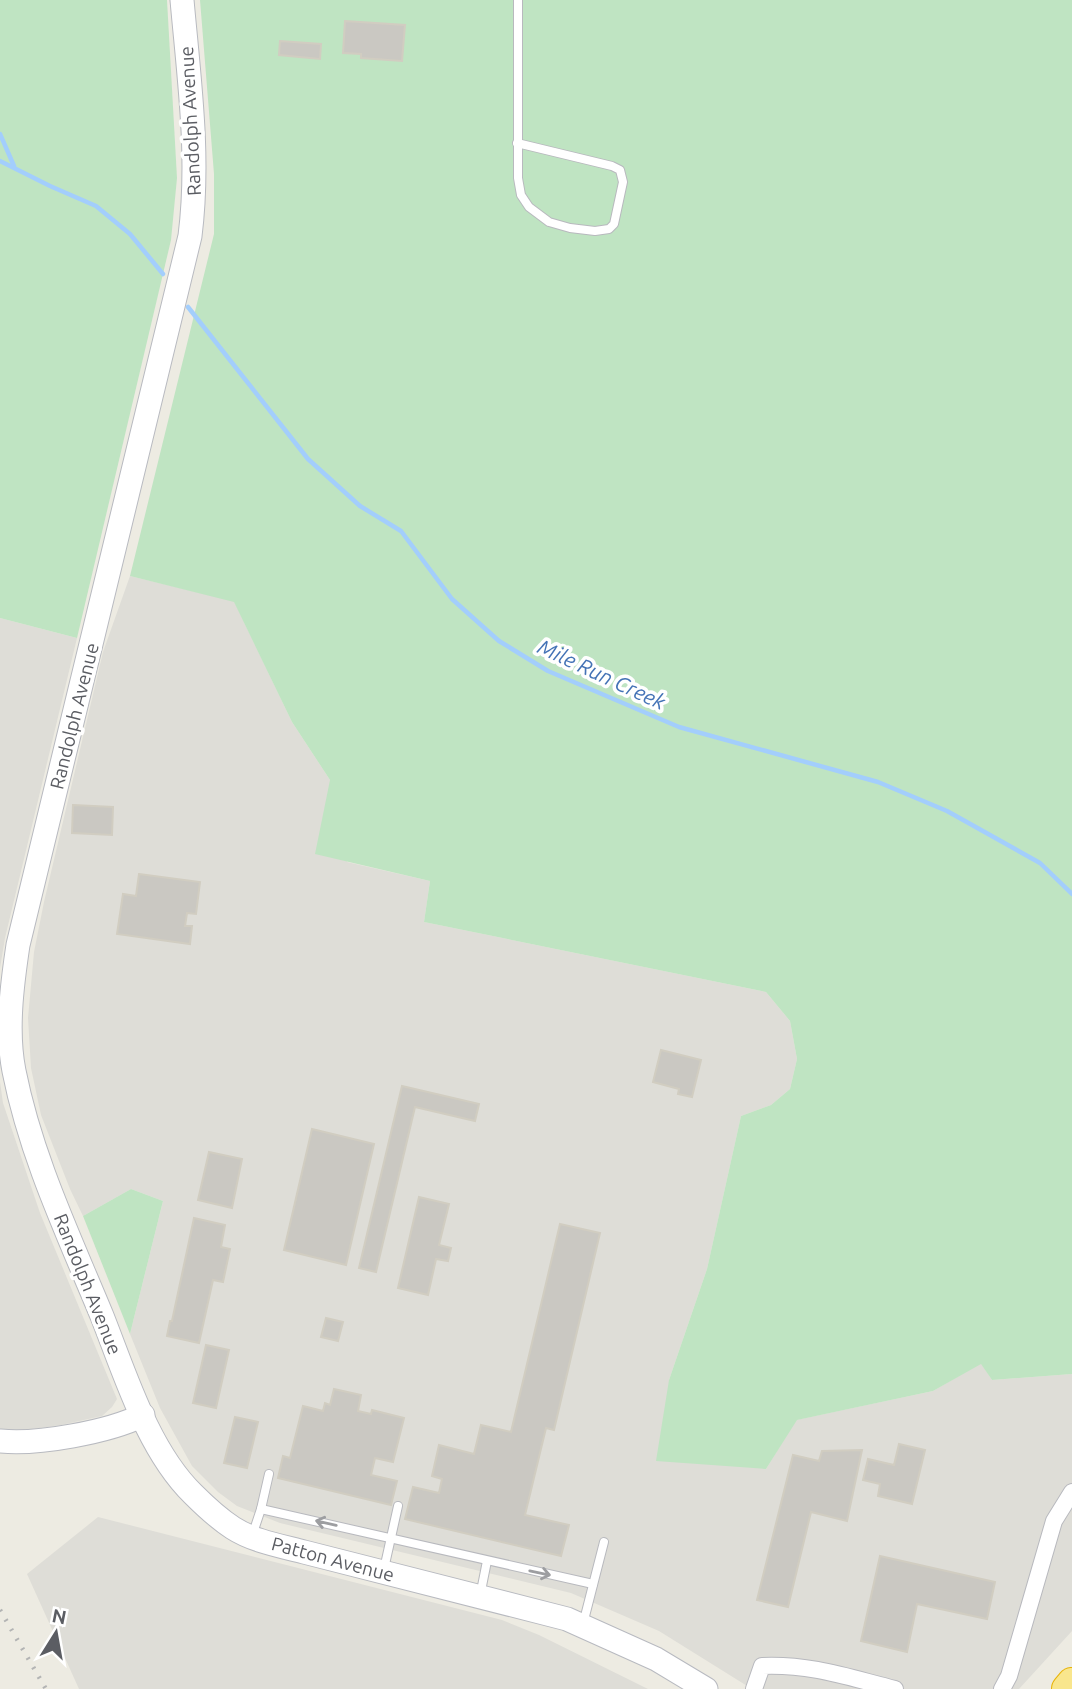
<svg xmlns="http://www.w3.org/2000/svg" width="1072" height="1689" viewBox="0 0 1072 1689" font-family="Ubuntu,sans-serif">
<rect width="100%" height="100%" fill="#edebe2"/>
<g fill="#deddd7">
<polygon points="130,576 234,601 292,722 330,780 347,862 430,881 424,922 766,992 790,1021 797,1059 790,1089 771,1105 741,1116 707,1269 669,1380 766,1469 796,1420 933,1391 981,1363 992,1380 1072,1374 1072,1631 1019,1689 752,1689 659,1631 571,1593 280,1523 237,1506 218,1492 192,1466 160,1408 130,1334 163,1201 131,1189 83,1216 70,1189 41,1115 31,1068 28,1018 34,952 44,902 103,652"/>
<polygon points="0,618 77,638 5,938 0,968"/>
<polygon points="0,1082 3,1103 40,1213 117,1399 112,1407 102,1416 61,1425 18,1431 0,1429"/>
<polygon points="98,1517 502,1620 539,1635 648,1689 79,1689 27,1574"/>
</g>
<g fill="#bfe4c2">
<polygon points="0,0 167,0 177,178 171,240 77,638 0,618"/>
<polygon points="200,0 1072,0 1072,1374 992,1380 981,1364 933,1391 797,1420 766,1469 656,1461 669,1380 707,1269 741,1116 771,1105 790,1089 797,1059 790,1021 766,992 424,922 430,881 315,854 330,780 292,722 234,602 130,576 214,234 214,174"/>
<polygon points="131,1189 163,1201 130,1334 83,1216"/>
</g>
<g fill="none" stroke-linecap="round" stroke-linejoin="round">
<g stroke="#a3cefc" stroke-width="4.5">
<polyline points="0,134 14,166"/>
<polyline points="0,161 50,186 96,206 130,234 163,274"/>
<polyline points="188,307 308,459 360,506 401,531 452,599 499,641 548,671 679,727 878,782 947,811 1040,863 1072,894"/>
</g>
</g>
<g fill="#cac8c2" stroke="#d1cdc1" stroke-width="2">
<polygon points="345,21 405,25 402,61 361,58 361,54 343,53"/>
<polygon points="280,41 321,44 320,59 279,55"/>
<polygon points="73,805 113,807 112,835 72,833"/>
<polygon points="139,874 200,882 196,914 187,913 185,926 192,926 190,944 117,934 123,894 136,896"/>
<polygon points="661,1050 701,1060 692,1097 678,1094 679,1089 653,1082"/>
<polygon points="402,1086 479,1104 475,1121 415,1107 376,1272 359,1268"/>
<polygon points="312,1129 374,1144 346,1265 284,1250"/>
<polygon points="209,1152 242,1159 232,1208 198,1200"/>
<polygon points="419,1197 449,1204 439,1245 451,1248 448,1261 436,1259 428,1295 398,1288"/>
<polygon points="194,1218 225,1225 221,1247 230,1249 223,1282 213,1280 199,1343 167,1336 170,1321 172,1321"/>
<polygon points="560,1224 600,1233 554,1430 546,1428 525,1515 569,1525 561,1556 405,1519 413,1487 439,1493 442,1479 432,1476 439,1445 474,1454 481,1425 511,1432"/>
<polygon points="326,1318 343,1322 338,1341 321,1337"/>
<polygon points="206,1345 229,1350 216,1408 193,1403"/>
<polygon points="334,1389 361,1395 358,1411 371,1414 372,1410 404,1418 393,1462 375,1458 371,1475 397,1481 391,1505 278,1478 283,1456 290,1458 303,1406 323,1411 325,1403 330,1405"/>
<polygon points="235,1417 258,1422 247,1468 224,1463"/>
<polygon points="899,1444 925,1450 912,1504 878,1496 880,1484 863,1480 868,1459 894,1465"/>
<polygon points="862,1450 847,1521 811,1512 788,1607 757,1600 793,1455 819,1461 822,1451"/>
<polygon points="880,1556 995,1582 987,1619 917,1604 907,1652 861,1641"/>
</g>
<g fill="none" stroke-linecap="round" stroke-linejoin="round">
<defs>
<g id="lane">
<polyline points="517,143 612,166 620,170 623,182 614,224 609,229 595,231 570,228 549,222 529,207 521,195 518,178 518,0"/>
<polyline points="261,1509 593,1584"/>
<polyline points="252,1536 261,1509 269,1474"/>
<polyline points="384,1569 398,1506"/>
<polyline points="480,1596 487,1561"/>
<polyline points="583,1624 604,1542"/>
</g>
<g id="street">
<path d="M 754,1689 L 762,1666 C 811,1664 847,1677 895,1689"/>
<polyline points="1002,1689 1009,1676 1054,1521 1072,1492"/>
</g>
<g id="secondary">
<path d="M 182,0 C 189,79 200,157 190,236 L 18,945 C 12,985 6,1031 14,1071 C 31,1157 69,1236 102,1316 C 125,1374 148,1450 193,1494 C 205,1506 219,1519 233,1528 C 253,1541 281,1546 304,1552 L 567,1619 L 656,1659 L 706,1689"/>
<path d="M 0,1441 C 37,1445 109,1432 143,1415"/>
</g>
<polyline id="highway" points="1067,1689 1072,1683"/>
</defs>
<use href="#lane" stroke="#b8b9be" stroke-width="10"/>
<use href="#street" stroke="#b8b9be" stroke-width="18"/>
<use href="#secondary" stroke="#b8bac0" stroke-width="25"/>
<use href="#highway" stroke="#e8b307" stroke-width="32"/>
<use href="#lane" stroke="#fff" stroke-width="8"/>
<use href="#street" stroke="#fff" stroke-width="16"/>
<use href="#secondary" stroke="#fff" stroke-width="23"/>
<use href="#highway" stroke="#f9e68d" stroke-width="30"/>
<polyline stroke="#b3b4b4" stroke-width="4.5" stroke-dasharray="2 9" stroke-linecap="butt" points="0,1610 46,1689"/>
</g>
<defs><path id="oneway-shaft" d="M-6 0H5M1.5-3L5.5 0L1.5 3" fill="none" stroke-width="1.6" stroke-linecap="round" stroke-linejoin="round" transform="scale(1.75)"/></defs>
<g stroke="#9d9ea1">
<use href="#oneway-shaft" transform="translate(326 1523) rotate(-167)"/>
<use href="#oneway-shaft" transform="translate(540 1573) rotate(12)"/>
</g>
<g text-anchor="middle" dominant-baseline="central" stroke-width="7" stroke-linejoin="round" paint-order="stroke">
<g font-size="19" fill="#5b5d63" stroke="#fff">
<text transform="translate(190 121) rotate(-93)">Randolph Avenue</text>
<text transform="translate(74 716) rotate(-76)">Randolph Avenue</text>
<text transform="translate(88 1284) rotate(68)">Randolph Avenue</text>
<text transform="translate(333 1559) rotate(15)">Patton Avenue</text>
</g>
<g font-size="21" font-style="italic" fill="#4473b6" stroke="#fff">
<text transform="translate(602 674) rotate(25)">Mile Run Creek</text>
</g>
</g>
<g transform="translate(56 1633) rotate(11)" stroke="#ffffff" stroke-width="5" paint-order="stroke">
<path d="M0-5L12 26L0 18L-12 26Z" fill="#5b5d63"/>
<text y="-10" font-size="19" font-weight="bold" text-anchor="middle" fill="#5b5d63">N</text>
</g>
</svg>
